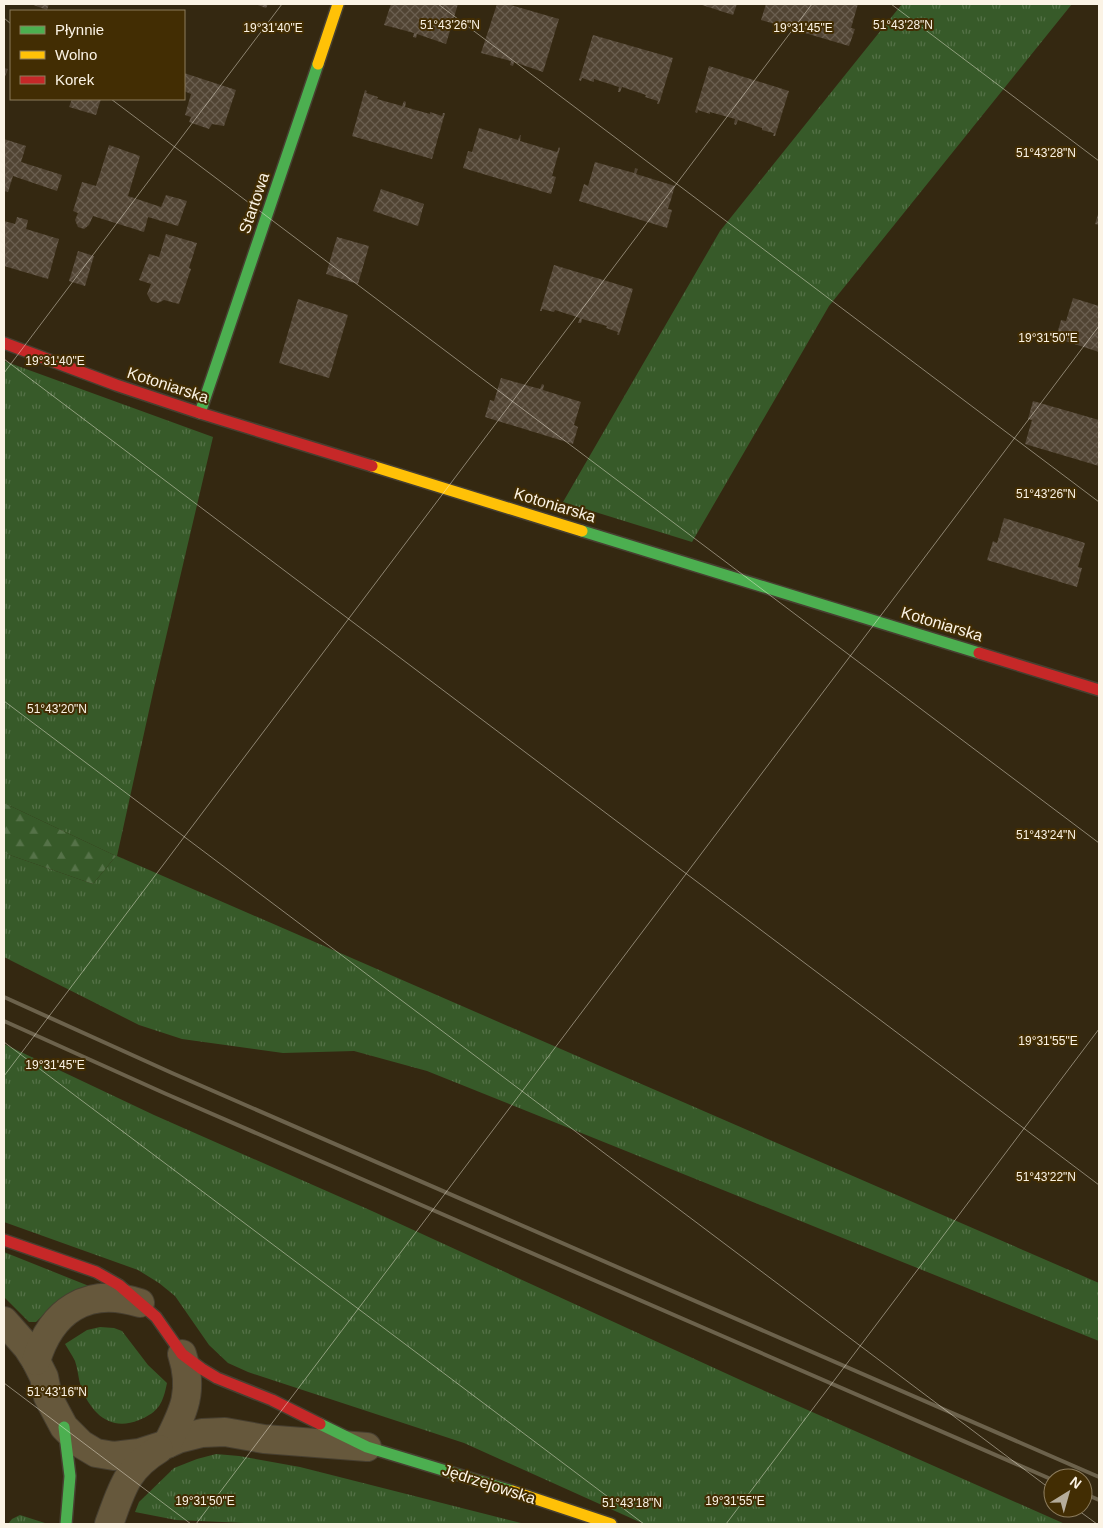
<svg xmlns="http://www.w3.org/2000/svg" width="1103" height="1528" viewBox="0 0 1103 1528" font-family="Helvetica,sans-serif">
<defs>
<pattern id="grass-tufts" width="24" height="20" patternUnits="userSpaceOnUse" patternTransform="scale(1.25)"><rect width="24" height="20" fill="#375a29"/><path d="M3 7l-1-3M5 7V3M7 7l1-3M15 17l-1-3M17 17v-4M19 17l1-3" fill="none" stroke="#557248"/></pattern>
<pattern id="forest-firs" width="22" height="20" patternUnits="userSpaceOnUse" patternTransform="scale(1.25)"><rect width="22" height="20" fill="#375a29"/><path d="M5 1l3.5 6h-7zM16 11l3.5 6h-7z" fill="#557248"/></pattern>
<pattern id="building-cross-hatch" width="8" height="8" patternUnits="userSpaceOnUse" patternTransform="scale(1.25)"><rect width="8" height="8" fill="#514433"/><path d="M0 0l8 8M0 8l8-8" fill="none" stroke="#6b5f50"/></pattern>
</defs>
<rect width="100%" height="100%" fill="#342811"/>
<g fill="url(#grass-tufts)">
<polygon points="902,4 1072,4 829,306 692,542 563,502 720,231"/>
<polygon points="4,361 213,437 154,688 117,856 1099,1283 1099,1341 427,1071 354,1051 283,1053 182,1039 139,1025 4,957 4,853 93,884 116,856 4,803"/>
<polygon points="4,1044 154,1115 372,1211 747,1383 1065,1524 644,1524 464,1443 248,1372 228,1363 209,1345 175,1296 159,1283 138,1270 4,1222"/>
<path d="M 4,1252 L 94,1288 C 68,1296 56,1302 36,1322 L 29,1322 L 4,1297 Z"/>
<path d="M 100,1327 L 114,1328 L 122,1331 L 148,1365 L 167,1383 C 163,1403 159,1412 139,1420 C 110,1432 91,1413 81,1387 C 78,1378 78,1369 75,1361 C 72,1355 68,1349 65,1344 L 87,1330 Z"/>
<polygon points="216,1454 239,1456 300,1467 525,1524 270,1524 176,1520 135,1512 139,1502 174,1468 197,1459"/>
<polygon points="20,1515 48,1524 8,1524 12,1519"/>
</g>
<polygon fill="url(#forest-firs)" points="4,803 116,856 93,884 4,853"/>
<g fill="url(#building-cross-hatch)">
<polygon points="31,4 49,4 47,10"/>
<polygon points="255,4 268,4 266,8"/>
<polygon points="391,4 458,4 446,44 417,34 416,38 413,37 414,33 384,25"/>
<polygon points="497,4 507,4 559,19 543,72 514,62 513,66 510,65 511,61 481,53"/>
<polygon points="699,4 737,4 733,15"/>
<polygon points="766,4 858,4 851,28 855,29 849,46 761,20"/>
<polygon points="593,35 673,58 659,104 657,104 658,101 645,97 646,95 622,87 620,92 618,92 619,87 594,79 594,82 582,78 581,81 579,80"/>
<polygon points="709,66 789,91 775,136 773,136 774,133 762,130 762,128 738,120 736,125 734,124 735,119 710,112 710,114 698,110 697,113 695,112"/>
<polygon points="4,68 8,69 4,79"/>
<polygon points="184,73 236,90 224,126 212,124 209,129 189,122 191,117 185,115 191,94 184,91"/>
<polygon points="365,90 367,91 366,93 378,97 377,99 402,106 404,101 406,102 405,107 430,114 430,112 442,116 443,113 445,113 432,159 352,136"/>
<polygon points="72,99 101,99 96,115 69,107"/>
<polygon points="479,128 518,140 520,135 521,135 520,141 557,152 559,147 560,148 552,176 556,177 551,194 463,168 468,151 472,152"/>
<polygon points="4,139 26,146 21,162 62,175 57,191 13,176 8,192 4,191"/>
<polygon points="109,145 140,156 128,196 161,207 166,195 187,201 178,226 148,217 144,232 93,216 89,225 84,229 78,227 75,220 78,213 73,211 82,182 96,186"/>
<polygon points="595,162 634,173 635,168 638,169 636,174 675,186 668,209 672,210 667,228 579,201 584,184 588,186"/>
<polygon points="381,189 424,204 418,226 373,211"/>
<polygon points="1099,211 1099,225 1095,224"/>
<polygon points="17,217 28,220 26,229 59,239 48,279 4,266 4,221 15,224"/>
<polygon points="166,234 197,243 189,268 191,269 179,304 164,300 158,303 151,301 147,294 151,284 139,280 149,254 159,257"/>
<polygon points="337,237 369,246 358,284 326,274"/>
<polygon points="78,251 94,256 85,286 69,281"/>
<polygon points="554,265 633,289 619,335 617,335 618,332 606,328 607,326 582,319 581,323 578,323 580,318 555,310 554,312 542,309 542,311 540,311"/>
<polygon points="1073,298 1099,306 1099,352 1056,338 1061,320 1066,321"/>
<polygon points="298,299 348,315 329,378 279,363"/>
<polygon points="501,378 540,389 542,384 544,385 543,390 581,402 574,425 578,427 573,444 485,417 490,400 494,401"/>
<polygon points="1033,401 1099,420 1099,466 1025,444 1032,420 1028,419"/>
<polygon points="1004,518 1085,543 1078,567 1082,568 1077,587 987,560 993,541 997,543"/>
</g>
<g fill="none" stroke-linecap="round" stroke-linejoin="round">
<defs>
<g id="street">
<polyline points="4,1321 27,1347 36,1361 44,1377 48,1397 64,1427 81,1444 96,1453 114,1456 139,1453 167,1444 178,1439 202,1433 225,1432 264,1439 367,1447"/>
<path d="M 36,1361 C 51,1311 87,1286 140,1303"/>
<path d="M 167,1444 C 184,1411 194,1391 182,1354"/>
<path d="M 109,1524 C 122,1489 126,1469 159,1449"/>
</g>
<g id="fast">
<polyline points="200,413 318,64"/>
<polyline points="582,531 979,653"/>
<polyline points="320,1424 367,1447 512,1491"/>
<polyline points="64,1427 70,1476 66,1524"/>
</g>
<g id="slow">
<polyline points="318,64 338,4"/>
<polyline points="372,466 582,531"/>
<polyline points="512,1491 611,1524"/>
</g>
<g id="jam">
<polyline points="4,343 116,385 200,413 372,466"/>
<polyline points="979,653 1099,690"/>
<polyline points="4,1240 96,1272 119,1285 156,1317 182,1354 202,1369 217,1378 272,1400 320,1424"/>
</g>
</defs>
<use href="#street" stroke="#473f30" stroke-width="30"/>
<use href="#fast" stroke="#473f30" stroke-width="14"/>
<use href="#slow" stroke="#473f30" stroke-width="14"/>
<use href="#jam" stroke="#473f30" stroke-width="14"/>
<use href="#street" stroke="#66583c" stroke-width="28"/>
<use href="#fast" stroke="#4caf50" stroke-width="11"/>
<use href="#slow" stroke="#ffc107" stroke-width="11"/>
<use href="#jam" stroke="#c62828" stroke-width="11"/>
<g stroke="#6c624c" stroke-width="4">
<polyline points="4,997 172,1073 1099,1477"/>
<polyline points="4,1021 164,1093 1053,1480"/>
<polyline points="1083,1493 1099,1500"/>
</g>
</g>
<path fill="none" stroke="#fbf3e5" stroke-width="1" stroke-opacity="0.45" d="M 438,4 L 1099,502M 891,4 L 1099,161M 4,18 L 11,24M 111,99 L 1099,843M 4,359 L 1099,1185M 4,373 L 282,4M 4,701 L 1053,1491M 4,1042 L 644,1524M 4,1076 L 812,4M 4,1383 L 191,1524M 1075,1508 L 1097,1524M 196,1524 L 1099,326M 726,1524 L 1099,1029"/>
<g text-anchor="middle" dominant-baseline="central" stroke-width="4" stroke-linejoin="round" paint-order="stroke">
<g font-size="16" fill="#fbf3e5" stroke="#422d03">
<text transform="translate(254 203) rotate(-71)">Startowa</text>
<text transform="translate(168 385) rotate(18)">Kotoniarska</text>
<text transform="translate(555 505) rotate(17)">Kotoniarska</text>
<text transform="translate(942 624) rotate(17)">Kotoniarska</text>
<text transform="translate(489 1484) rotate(18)">Jędrzejowska</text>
</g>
</g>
<g font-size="12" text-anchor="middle" fill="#fbf3e5" stroke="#422d03" stroke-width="4" stroke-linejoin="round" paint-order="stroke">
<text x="450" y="29">51°43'26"N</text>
<text x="903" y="29">51°43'28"N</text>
<text x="273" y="32">19°31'40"E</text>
<text x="803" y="32">19°31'45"E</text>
<text x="1046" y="157">51°43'28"N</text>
<text x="1048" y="342">19°31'50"E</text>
<text x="55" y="365">19°31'40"E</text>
<text x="1046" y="498">51°43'26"N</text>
<text x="57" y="713">51°43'20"N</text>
<text x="1046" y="839">51°43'24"N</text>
<text x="1048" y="1045">19°31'55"E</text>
<text x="55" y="1069">19°31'45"E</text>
<text x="1046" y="1181">51°43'22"N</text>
<text x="57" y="1396">51°43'16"N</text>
<text x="205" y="1505">19°31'50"E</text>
<text x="735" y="1505">19°31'55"E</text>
<text x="632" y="1507">51°43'18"N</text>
</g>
<rect width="1103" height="1528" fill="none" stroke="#fbf3e5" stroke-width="10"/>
<rect x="10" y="10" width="175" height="90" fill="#422d03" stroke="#8c7c5d"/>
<rect x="20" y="26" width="25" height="8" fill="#4caf50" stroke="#8c7c5d"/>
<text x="55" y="35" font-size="15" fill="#fbf3e5">Płynnie</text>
<rect x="20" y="51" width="25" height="8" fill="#ffc107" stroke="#8c7c5d"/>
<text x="55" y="60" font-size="15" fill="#fbf3e5">Wolno</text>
<rect x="20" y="76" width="25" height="8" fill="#c62828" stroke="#8c7c5d"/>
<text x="55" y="85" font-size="15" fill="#fbf3e5">Korek</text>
<g transform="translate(1068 1493) rotate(37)"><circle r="24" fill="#422d03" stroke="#8c7c5d"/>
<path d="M0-4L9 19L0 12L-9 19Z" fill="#b5ac9b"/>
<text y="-8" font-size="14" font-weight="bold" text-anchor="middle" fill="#fbf3e5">N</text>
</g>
</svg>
